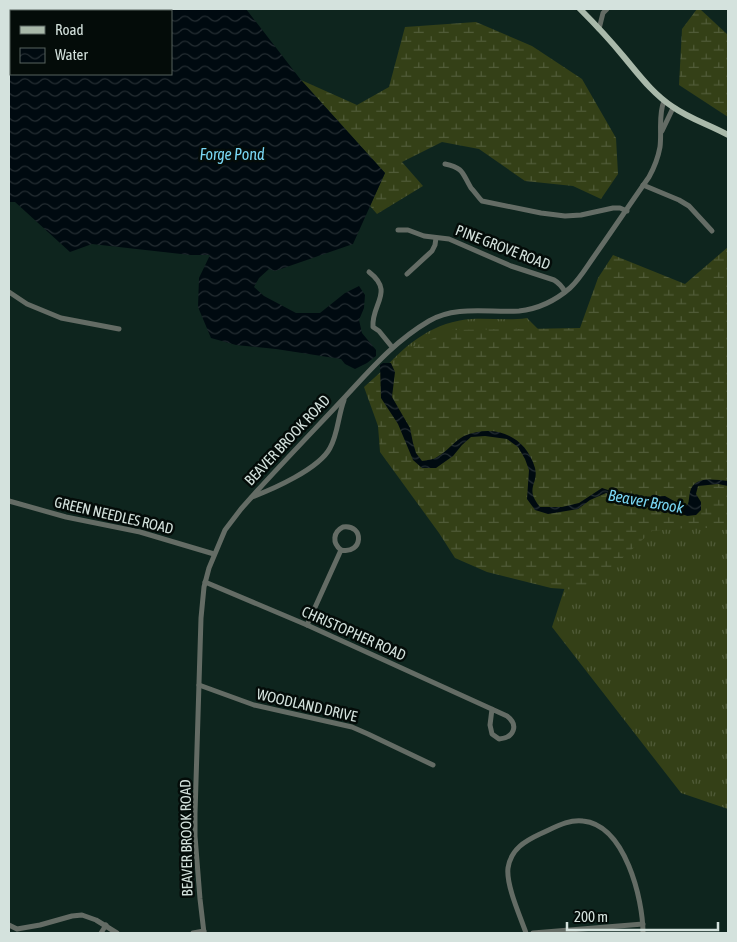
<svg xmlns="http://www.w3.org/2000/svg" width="737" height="942" viewBox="0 0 737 942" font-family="'Asap Condensed',sans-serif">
<defs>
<pattern id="grass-tufts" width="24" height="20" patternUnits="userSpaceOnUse" patternTransform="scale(1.25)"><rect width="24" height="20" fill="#344017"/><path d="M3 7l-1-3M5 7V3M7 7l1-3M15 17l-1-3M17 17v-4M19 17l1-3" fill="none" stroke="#505b38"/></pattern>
<pattern id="wetland-marsh" width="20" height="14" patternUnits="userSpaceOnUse" patternTransform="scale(1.25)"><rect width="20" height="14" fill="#344017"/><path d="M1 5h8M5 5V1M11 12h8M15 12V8" fill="none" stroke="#505b38"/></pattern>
<pattern id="water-waves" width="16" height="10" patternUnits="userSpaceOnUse" patternTransform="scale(1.25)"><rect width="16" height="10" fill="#000a10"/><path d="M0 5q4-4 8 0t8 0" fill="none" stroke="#242d32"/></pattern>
</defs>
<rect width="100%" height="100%" fill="#0e251e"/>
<path fill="url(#grass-tufts)" d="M 728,279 L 728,809 L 681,793 L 552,627 L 564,590 L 590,523 L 383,370 C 407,343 435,321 472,319 C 490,318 509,321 527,318 L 540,331 L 573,353 Z"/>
<g fill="url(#wetland-marsh)">
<polygon points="697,9 700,9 728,35 728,117 679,85 682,29"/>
<polygon points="476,22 532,46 582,79 616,138 618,174 601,199 573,186 525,181 479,149 442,142 402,162 423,186 377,214 370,206 385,173 301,80 357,105 389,87 405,27"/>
<polygon points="728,247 728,530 696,527 652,531 617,563 579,590 551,588 487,572 455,558 439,533 380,452 378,426 364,387 404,351 452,330 580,328 598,278 613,255 685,284"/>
</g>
<g fill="url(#water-waves)" fill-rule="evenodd">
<path d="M 9,9 L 246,9 L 301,80 L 385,173 L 353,244 L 275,271 L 269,269 L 259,278 L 254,287 L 264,296 L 296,313 L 320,313 L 345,293 L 359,286 L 365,295 L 364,308 L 359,320 L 362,333 L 376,350 L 376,356 L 367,363 L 355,369 L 345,364 L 341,359 L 276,349 L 236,345 L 211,338 L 198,307 L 199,278 L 210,255 L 190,255 L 92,244 L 70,252 L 15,202 L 9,202 ZM 11,11 L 171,11 L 171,74 L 11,74 Z"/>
<path d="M 383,363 L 391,363 L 395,372 L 392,397 L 410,428 L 413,443 L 416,453 L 422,461 C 427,460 433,460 437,457 C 447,452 454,441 464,436 C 495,423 526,436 535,468 C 539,484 524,488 540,507 L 562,507 L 579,503 L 602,488 L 632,498 L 665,496 L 685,507 L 688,504 C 689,501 689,496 690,492 C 694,475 715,480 728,481 L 728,486 L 718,484 L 698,486 L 696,494 L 701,502 L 701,510 L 696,515 L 687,516 L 677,512 L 635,505 L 606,493 L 590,500 L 578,509 L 548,514 L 535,510 L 527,499 L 529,470 L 525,459 L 518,447 L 507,439 L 485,436 L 471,437 L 462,445 L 453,456 L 436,468 L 422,468 L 413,460 L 398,424 L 381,398 L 380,365 Z"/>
</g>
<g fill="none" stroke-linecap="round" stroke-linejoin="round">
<g stroke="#646c65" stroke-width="5">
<polyline points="599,29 603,13 607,9"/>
<polyline points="662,131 673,108"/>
<path d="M 445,164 C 464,168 462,173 471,188 C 475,192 478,197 482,201 L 541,213 L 565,216 L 581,215 L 613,208 L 620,208 L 627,211"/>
<polyline points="643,185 679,200 689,206 712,231"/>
<path d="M 398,230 L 408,230 L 424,236 L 449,239 L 511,266 L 554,280 C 559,283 562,286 565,292"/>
<path d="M 369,272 C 395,292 371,304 373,327 L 379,331 L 392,347"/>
<polyline points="407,274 432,251 435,245 436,238"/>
<polyline points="9,292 27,304 61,318 119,329"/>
<path d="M 252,497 C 273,489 319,469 330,448 C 338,434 338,416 344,400"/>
<polyline points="9,501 66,517 140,532 214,554"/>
<path d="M 205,582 L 307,625 L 507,716 C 519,725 514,738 499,739 L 492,734 L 490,725 L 492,709"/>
<path d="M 307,625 L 341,550 C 363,555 365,524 343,527 C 333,532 332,543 341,550"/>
<polyline points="199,685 254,705 352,727 368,734 433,765"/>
<polyline points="9,925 17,929 40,925 72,916 82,915 96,920 117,933"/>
<polyline points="101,933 106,925"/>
<polyline points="193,933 204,931"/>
<path d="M 204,933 L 200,899 L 195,836 L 195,814 L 201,618 L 204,587 L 209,568 L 225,530 L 241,509 L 257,491 C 286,459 316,428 345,397 C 372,368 395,341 429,321 C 456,305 490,313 519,311 C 538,309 555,301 570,288 C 579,280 586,268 593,258 C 612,231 630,204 649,177 C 654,168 658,158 660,147 C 662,131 658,116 664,101"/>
<path d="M 526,933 C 520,916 506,885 508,868 C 511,849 525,841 540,834 C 554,828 568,819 583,821 C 625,825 643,899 643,933"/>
<polyline points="533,933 643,924"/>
</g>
<path stroke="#a9b9aa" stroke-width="6" d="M 580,9 C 595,24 610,40 624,57 C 639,75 653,94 673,107 C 690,119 710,125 728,135"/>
</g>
<g text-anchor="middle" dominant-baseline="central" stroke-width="5" stroke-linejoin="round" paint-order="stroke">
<g font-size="15" fill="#d4e2dd" stroke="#040c09">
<text transform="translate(503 247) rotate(21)">PINE GROVE ROAD</text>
<text transform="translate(287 440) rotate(-47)">BEAVER BROOK ROAD</text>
<text transform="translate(114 515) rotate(13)">GREEN NEEDLES ROAD</text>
<text transform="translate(354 633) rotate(24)">CHRISTOPHER ROAD</text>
<text transform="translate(307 705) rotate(13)">WOODLAND DRIVE</text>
<text transform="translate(186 838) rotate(-91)">BEAVER BROOK ROAD</text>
</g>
<g font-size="16" font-style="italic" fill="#79d6f3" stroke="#040c09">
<text x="232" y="154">Forge Pond</text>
<text transform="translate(646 501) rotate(10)">Beaver Brook</text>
</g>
</g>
<rect width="737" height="942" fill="none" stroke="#d4e2dd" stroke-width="20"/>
<rect x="10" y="10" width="162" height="65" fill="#040c09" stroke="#57625e"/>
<rect x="20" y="26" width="25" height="8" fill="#a9b9aa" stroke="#57625e"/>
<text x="55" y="35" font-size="15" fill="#d4e2dd">Road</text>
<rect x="20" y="48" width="25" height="15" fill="url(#water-waves)" stroke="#57625e"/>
<text x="55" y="60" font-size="15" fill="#d4e2dd">Water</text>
<path d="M567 922v8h151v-8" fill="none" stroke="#d4e2dd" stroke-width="2.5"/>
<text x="574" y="922" font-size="15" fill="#d4e2dd" stroke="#040c09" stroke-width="4" paint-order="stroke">200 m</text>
</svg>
